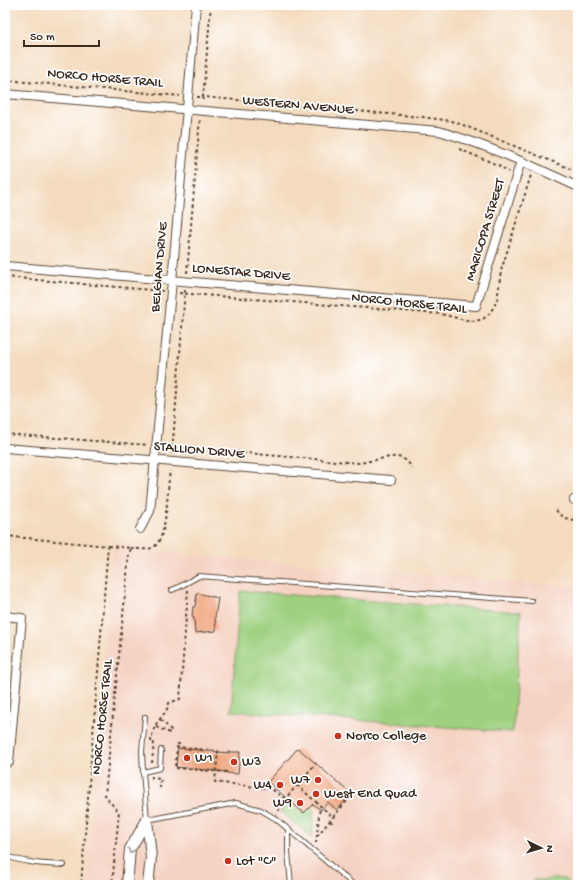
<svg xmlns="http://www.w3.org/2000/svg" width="583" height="890" viewBox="0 0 583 890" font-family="'Gochi Hand',sans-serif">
<defs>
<pattern id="grass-dots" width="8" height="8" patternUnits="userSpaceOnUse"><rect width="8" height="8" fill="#9ed080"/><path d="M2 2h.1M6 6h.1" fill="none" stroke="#82a968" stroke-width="1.8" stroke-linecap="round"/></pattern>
</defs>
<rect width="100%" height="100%" fill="#fff"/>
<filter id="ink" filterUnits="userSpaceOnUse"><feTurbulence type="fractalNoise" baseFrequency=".025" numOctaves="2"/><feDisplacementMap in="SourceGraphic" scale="8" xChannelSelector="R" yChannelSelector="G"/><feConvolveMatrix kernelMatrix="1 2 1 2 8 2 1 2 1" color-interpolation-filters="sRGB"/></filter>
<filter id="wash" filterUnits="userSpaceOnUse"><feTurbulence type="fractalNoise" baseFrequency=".012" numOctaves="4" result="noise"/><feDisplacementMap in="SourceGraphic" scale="16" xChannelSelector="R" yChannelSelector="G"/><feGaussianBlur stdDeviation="0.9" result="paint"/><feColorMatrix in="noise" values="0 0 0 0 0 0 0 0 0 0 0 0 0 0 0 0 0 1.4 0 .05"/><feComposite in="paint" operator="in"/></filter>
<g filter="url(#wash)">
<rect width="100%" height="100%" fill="#f4dbbe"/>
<polygon fill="#f5d3c2" points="113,542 130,544 142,548 150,546 159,552 578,587 578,885 86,885"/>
<g fill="url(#grass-dots)" stroke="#6c7d4f">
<polygon points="290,801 304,813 311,805 314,808 312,838 280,811"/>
<polygon points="553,878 565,879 571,885 531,885 534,879 543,881"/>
</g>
<polygon fill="#9ed080" stroke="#6c7d4f" points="240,591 521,612 513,732 231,711"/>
<g id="blocks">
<g fill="#f0a67f">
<polygon points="197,593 218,598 215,617 216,631 195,633 194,618 192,617 193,607 195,607"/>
<polygon points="178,748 229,753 229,752 240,752 238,774 227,773 227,772 176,767"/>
<polygon points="298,748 351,794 337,810 328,802 321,810 313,804 304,813 268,782"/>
</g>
</g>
</g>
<g filter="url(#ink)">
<use href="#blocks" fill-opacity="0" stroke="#574536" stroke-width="1"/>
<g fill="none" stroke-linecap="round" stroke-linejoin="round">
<defs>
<g id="service">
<polyline points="172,590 179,587 199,576 532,601"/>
<polyline points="145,717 142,751 143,772 147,820 236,803 261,810 276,819 354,885"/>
<polyline points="143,772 160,768 161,750"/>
<polyline points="288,829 288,852 291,885"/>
<path d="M 5,856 C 26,863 42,864 64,865"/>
</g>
<g id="minor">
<path d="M 5,94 L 439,131 C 487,145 533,166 578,187"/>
<polyline points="5,266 476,306 521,161"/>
<polyline points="5,448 391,480"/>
<polyline points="574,500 578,500"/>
<polyline points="140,529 150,511 172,281 196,5"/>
<polyline points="5,616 22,618 9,762 5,762"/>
</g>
<g id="tertiary">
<polyline points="147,820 151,857 148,885"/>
<polyline points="127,885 130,849 147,820"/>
</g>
</defs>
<use href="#service" stroke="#574536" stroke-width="6"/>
<use href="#minor" stroke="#574536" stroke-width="10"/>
<use href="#tertiary" stroke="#574536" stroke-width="12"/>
<g stroke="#574536" stroke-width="2" stroke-dasharray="3 3" stroke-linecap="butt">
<polyline points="211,5 203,97 422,117 452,121 463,125 578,172"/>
<polyline points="5,80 180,96"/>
<polyline points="197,97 203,97 202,102"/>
<polyline points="459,149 500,166 504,169 509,172"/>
<polyline points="187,273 200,118"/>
<polyline points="5,277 163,291"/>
<polyline points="179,293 441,314 465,320 475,321 483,319 489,314 493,308 497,301 501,271 531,175"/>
<polyline points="5,434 148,445"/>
<path d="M 165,446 L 359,463 C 365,462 370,461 375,460 C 390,457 403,452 412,468"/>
<polyline points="172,454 185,290"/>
<path d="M 556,510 C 562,518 568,520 578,520"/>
<polyline points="5,536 108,546 81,885"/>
<polyline points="108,546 131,548 129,555 105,795 109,801 119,812 112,885"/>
<path d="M 131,548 C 138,549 149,551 155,546 C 168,535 167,488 170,471"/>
<polyline points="156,727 170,733 171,730 160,719"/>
<polyline points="177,744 179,744 178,747"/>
<path d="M 152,763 L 154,741 L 151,741 C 152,734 154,726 159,720 C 164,714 167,711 169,703 L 180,699 L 188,590"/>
<polyline points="227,772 175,768 177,747 218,751 215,782 272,789 285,799"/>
<polyline points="152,776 152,778 161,779 160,788"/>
<polyline points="297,785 333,817 352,795"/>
<polyline points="278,811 286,798 316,763"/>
<polyline points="330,821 334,824"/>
<polyline points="317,836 333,817"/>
<polyline points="316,843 320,807"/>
</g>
<use href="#service" stroke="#fff" stroke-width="4"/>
<use href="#minor" stroke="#fff" stroke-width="8"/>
<use href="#tertiary" stroke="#fff" stroke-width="10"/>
</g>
<defs><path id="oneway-chevron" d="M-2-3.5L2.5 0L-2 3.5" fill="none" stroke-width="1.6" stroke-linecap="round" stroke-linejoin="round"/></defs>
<use stroke="#a79f9a" href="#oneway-chevron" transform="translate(131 851) rotate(105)"/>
</g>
<g fill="#c8321e" stroke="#fff" stroke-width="1.5">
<circle cx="338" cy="736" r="4"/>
<circle cx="187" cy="758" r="4"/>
<circle cx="234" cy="762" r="4"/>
<circle cx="318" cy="780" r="4"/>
<circle cx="280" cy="785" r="4"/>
<circle cx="316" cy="794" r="4"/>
<circle cx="300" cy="803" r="4"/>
<circle cx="228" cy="861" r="4"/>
</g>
<g text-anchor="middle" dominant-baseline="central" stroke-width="3.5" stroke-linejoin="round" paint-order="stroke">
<g font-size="14" fill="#3b2a1e" stroke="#fff">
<text transform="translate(105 79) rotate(5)">NORCO HORSE TRAIL</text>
<text transform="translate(298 106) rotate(5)">WESTERN AVENUE</text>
<text transform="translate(486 230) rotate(-73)">MARICOPA STREET</text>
<text transform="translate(160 267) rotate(-85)">BELGIAN DRIVE</text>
<text transform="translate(241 273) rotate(5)">LONESTAR DRIVE</text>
<text transform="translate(409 304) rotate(6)">NORCO HORSE TRAIL</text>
<text transform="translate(199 451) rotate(5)">STALLION DRIVE</text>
<text transform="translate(103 717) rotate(-84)">NORCO HORSE TRAIL</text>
</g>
<g font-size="14" fill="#3b2a1e" stroke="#fff" text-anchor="start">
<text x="346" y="736">Norco College</text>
<text x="195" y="758">W1</text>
<text x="242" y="762">W3</text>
<text x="310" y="780" text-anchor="end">W7</text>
<text x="272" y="785" text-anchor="end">W4</text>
<text x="324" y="794">West End Quad</text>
<text x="292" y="803" text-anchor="end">W9</text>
<text x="236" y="861">Lot "C"</text>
</g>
</g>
<rect width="583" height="890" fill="none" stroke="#fff" stroke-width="20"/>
<g transform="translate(541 848) rotate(95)" stroke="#ffffff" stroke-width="3" paint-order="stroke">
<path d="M0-3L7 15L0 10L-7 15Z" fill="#3b2a1e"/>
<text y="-6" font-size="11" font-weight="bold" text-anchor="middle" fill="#3b2a1e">N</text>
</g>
<path d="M24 40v6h75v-6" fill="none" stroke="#3b2a1e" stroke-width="2"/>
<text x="30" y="40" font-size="12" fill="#3b2a1e" stroke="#ffffff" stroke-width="3" paint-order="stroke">50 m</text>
</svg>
